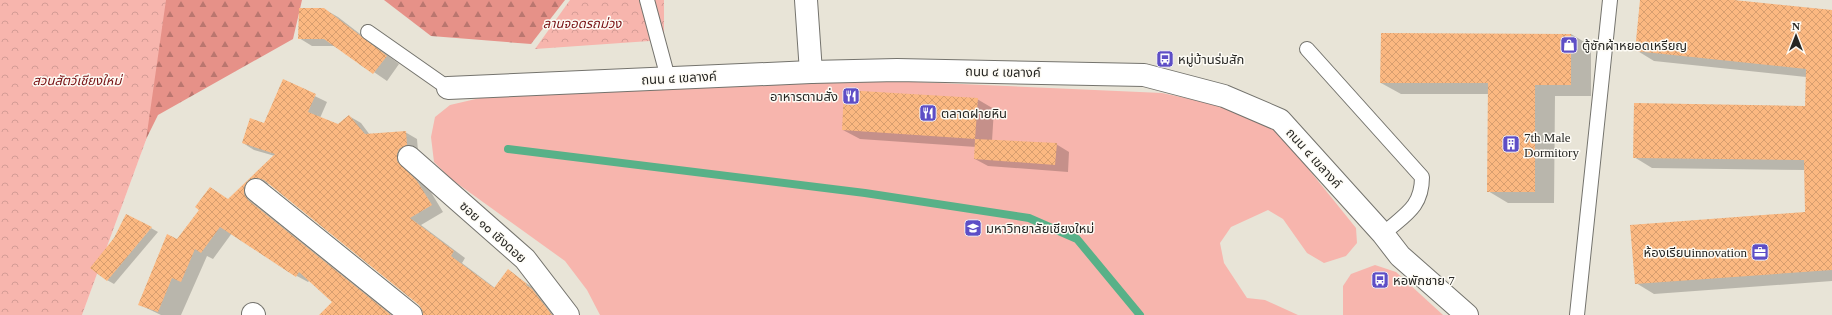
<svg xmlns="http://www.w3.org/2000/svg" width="1832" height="315" viewBox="0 0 1832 315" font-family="'Times New Roman','Noto Sans Thai',serif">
<defs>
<pattern id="forest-firs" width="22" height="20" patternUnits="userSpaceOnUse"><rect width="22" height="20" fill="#e69188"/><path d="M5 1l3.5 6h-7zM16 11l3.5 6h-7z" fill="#ba766f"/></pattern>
<pattern id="park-crowns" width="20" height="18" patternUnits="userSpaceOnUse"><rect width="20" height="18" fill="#f7b5ad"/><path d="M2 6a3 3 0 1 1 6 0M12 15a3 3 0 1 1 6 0" fill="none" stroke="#d49c95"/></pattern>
<pattern id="building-cross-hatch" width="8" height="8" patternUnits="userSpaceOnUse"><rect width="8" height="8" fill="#fbb881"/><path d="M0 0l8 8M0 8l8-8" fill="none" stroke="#d79e6f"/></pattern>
</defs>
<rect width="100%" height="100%" fill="#f0eee8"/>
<polygon fill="#e8e4d7" points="166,0 1832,0 1832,315 82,315 146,140"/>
<g fill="#f7b5ad">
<polygon points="846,79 1162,93 1255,113 1286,127 1307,162 1310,171 1356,228 1357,243 1346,256 1324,263 1307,253 1283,219 1268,210 1231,227 1220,243 1224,263 1247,298 1265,300 1298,315 600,315 587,290 565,261 451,179 434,162 431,137 435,117 450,105 480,98"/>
<polygon points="1375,265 1396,272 1443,315 1343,315 1343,286 1351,274"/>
</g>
<g fill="url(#forest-firs)">
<polygon points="0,0 302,0 293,39 158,115 59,315 0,315"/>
<polygon points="384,0 565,0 531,44 431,36"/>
</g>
<g fill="url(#park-crowns)">
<polygon points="0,0 166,0 146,140 82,315 0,315"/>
<polygon points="570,0 664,0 664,40 535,49"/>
</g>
<g fill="#0003">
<polygon points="1641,0 1724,0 1832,11 1832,281 1654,294 1636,283 1806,213 1805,170 1652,168 1634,157 1806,107 1806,77 1654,61 1636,50"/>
<polygon points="324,9 338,17 399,64 387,81 336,46 312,46 299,38"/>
<polygon points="1382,34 1571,34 1591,46 1591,96 1555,96 1554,203 1508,203 1488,191 1489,94 1401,94 1381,83"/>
<polygon points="284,81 327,102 320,118 338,125 349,116 361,123 370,135 405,132 417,139 418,151 429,189 443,212 421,225 465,258 462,263 495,288 508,271 538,291 558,315 424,315 423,310 420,305 270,184 263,185 255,202 260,207 393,315 323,315 333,302 310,280 308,282 297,276 232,233 213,259 207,256 181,315 161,315 140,305 200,209 210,188 229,200 275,156 254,150 243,143 265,124"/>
<polygon points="977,99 994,109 992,141 1056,144 1069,152 1068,172 988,166 975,159 976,147 860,139 843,130"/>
<polygon points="151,228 158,232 114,284 107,280"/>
</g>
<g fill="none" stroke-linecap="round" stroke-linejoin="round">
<polyline stroke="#58b188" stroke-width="8" points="508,149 865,193 1029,218 1077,239 1140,315"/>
</g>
<g fill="url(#building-cross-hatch)">
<polygon points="1640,0 1734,0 1832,10 1832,270 1635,284 1630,225 1805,212 1804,160 1633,158 1634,103 1805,106 1806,69 1635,51"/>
<polygon points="299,8 324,8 387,56 373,74 324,39 298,39"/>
<polygon points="1381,33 1571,34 1571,85 1535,85 1535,192 1487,192 1488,83 1380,83"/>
<polygon points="283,79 316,94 308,112 338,124 349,115 365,134 406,131 407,145 399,149 397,155 397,161 417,181 432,205 410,218 454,251 451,256 494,288 508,269 527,284 526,285 532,289 552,315 423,315 422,310 419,305 264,180 258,178 251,179 247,182 244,188 244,194 248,200 391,315 319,315 332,302 299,272 296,277 220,227 201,253 195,249 181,282 172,278 158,312 138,305 167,234 177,239 199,210 195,207 210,187 228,199 275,154 242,143 250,118 264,123"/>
<polygon points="844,90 978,98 975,139 842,130"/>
<polygon points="975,139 1057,143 1055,165 974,159"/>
<polygon points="126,214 152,227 107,281 90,268 114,238"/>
</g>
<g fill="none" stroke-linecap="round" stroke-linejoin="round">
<defs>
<g id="lane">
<polyline points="647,0 668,78"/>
<polyline points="368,32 448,88"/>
<path d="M 1307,49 L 1422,177 C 1422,208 1404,215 1383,234"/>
<polyline points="1577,315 1610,0"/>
</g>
<g id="street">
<polyline points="806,0 811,72"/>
<polyline points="448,88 811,72 897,70 1144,75 1224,96 1280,120 1383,234 1400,256 1467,315"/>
<polyline points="409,157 525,259 568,315"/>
<polyline points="256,190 411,315"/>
<polyline points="253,314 254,315"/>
</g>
</defs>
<use href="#lane" stroke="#74736d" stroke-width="16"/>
<use href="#street" stroke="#74736d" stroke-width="24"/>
<use href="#lane" stroke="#fff" stroke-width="14"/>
<use href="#street" stroke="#fff" stroke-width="22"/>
</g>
<defs>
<symbol id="shop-square" viewBox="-11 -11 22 22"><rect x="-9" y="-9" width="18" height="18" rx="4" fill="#5d4ec6" stroke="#fdfbf5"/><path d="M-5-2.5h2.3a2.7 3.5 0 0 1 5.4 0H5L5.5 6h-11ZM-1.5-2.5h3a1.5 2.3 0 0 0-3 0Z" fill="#fff"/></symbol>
<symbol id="bus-square" viewBox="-11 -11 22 22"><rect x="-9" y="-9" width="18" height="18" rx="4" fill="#5d4ec6" stroke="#fdfbf5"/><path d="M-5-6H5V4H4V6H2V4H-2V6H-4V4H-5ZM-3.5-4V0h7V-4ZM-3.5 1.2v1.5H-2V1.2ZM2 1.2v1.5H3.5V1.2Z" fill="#fff"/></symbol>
<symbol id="restaurant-square" viewBox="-11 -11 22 22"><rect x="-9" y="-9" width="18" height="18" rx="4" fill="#5d4ec6" stroke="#fdfbf5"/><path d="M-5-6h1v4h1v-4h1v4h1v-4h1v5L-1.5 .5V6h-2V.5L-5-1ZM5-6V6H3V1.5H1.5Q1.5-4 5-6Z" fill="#fff"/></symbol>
<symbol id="building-square" viewBox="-11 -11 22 22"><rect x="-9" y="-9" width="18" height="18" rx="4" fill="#5d4ec6" stroke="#fdfbf5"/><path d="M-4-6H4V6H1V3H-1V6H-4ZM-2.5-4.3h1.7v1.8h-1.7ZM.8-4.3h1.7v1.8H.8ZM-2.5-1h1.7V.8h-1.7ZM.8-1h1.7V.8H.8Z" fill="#fff"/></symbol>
<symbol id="university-square" viewBox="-11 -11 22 22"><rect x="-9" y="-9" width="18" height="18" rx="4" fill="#5d4ec6" stroke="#fdfbf5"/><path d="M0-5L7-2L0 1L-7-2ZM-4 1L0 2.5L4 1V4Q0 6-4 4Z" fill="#fff"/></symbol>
<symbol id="office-square" viewBox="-11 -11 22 22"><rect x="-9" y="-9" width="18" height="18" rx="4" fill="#5d4ec6" stroke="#fdfbf5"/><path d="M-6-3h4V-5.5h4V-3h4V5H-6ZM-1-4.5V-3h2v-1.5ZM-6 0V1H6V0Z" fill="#fff"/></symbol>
</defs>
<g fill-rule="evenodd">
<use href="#shop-square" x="1559" y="35" width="20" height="20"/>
<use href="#bus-square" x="1155" y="49" width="20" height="20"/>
<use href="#restaurant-square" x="841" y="86" width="20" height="20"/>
<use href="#restaurant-square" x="918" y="103" width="20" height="20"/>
<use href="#building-square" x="1501" y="134" width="20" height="20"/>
<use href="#university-square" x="963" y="218" width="20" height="20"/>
<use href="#office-square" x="1750" y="242" width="20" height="20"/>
<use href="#bus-square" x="1370" y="270" width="20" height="20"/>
</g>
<g text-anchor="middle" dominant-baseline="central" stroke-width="3" stroke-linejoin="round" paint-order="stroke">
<g font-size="13" font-style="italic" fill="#781315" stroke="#fdfbf5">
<text x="582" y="23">ลานจอดรถม่วง</text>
<text x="77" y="80">สวนสัตว์เชียงใหม่</text>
</g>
<g font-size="13" fill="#272724" stroke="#fdfbf5" text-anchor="start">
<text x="1582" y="45">ตู้ซักผ้าหยอดเหรียญ</text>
<text x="1178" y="59">หมู่บ้านร่มสัก</text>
<text x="838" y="96" text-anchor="end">อาหารตามสั่ง</text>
<text x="941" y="113">ตลาดฝายหิน</text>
<text x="1524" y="137">7th Male<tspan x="1524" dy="15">Dormitory</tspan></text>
<text x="986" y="228">มหาวิทยาลัยเชียงใหม่</text>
<text x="1747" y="252" text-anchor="end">ห้องเรียนinnovation</text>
<text x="1393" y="280">หอพักชาย 7</text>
</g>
<g font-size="13" fill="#272724" stroke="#fdfbf5">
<text transform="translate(1003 72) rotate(1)">ถนน ๔ เขลางค์</text>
<text transform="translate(679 78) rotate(-3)">ถนน ๔ เขลางค์</text>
<text transform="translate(1314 158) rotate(48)">ถนน ๔ เขลางค์</text>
<text transform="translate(493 232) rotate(42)">ซอย ๑๐ เชิงดอย</text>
</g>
</g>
<g transform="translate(1796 36)" stroke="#fdfbf5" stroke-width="3" paint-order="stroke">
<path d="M0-3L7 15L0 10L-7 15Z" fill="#272724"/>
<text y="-6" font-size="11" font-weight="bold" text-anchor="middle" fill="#272724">N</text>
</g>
</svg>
